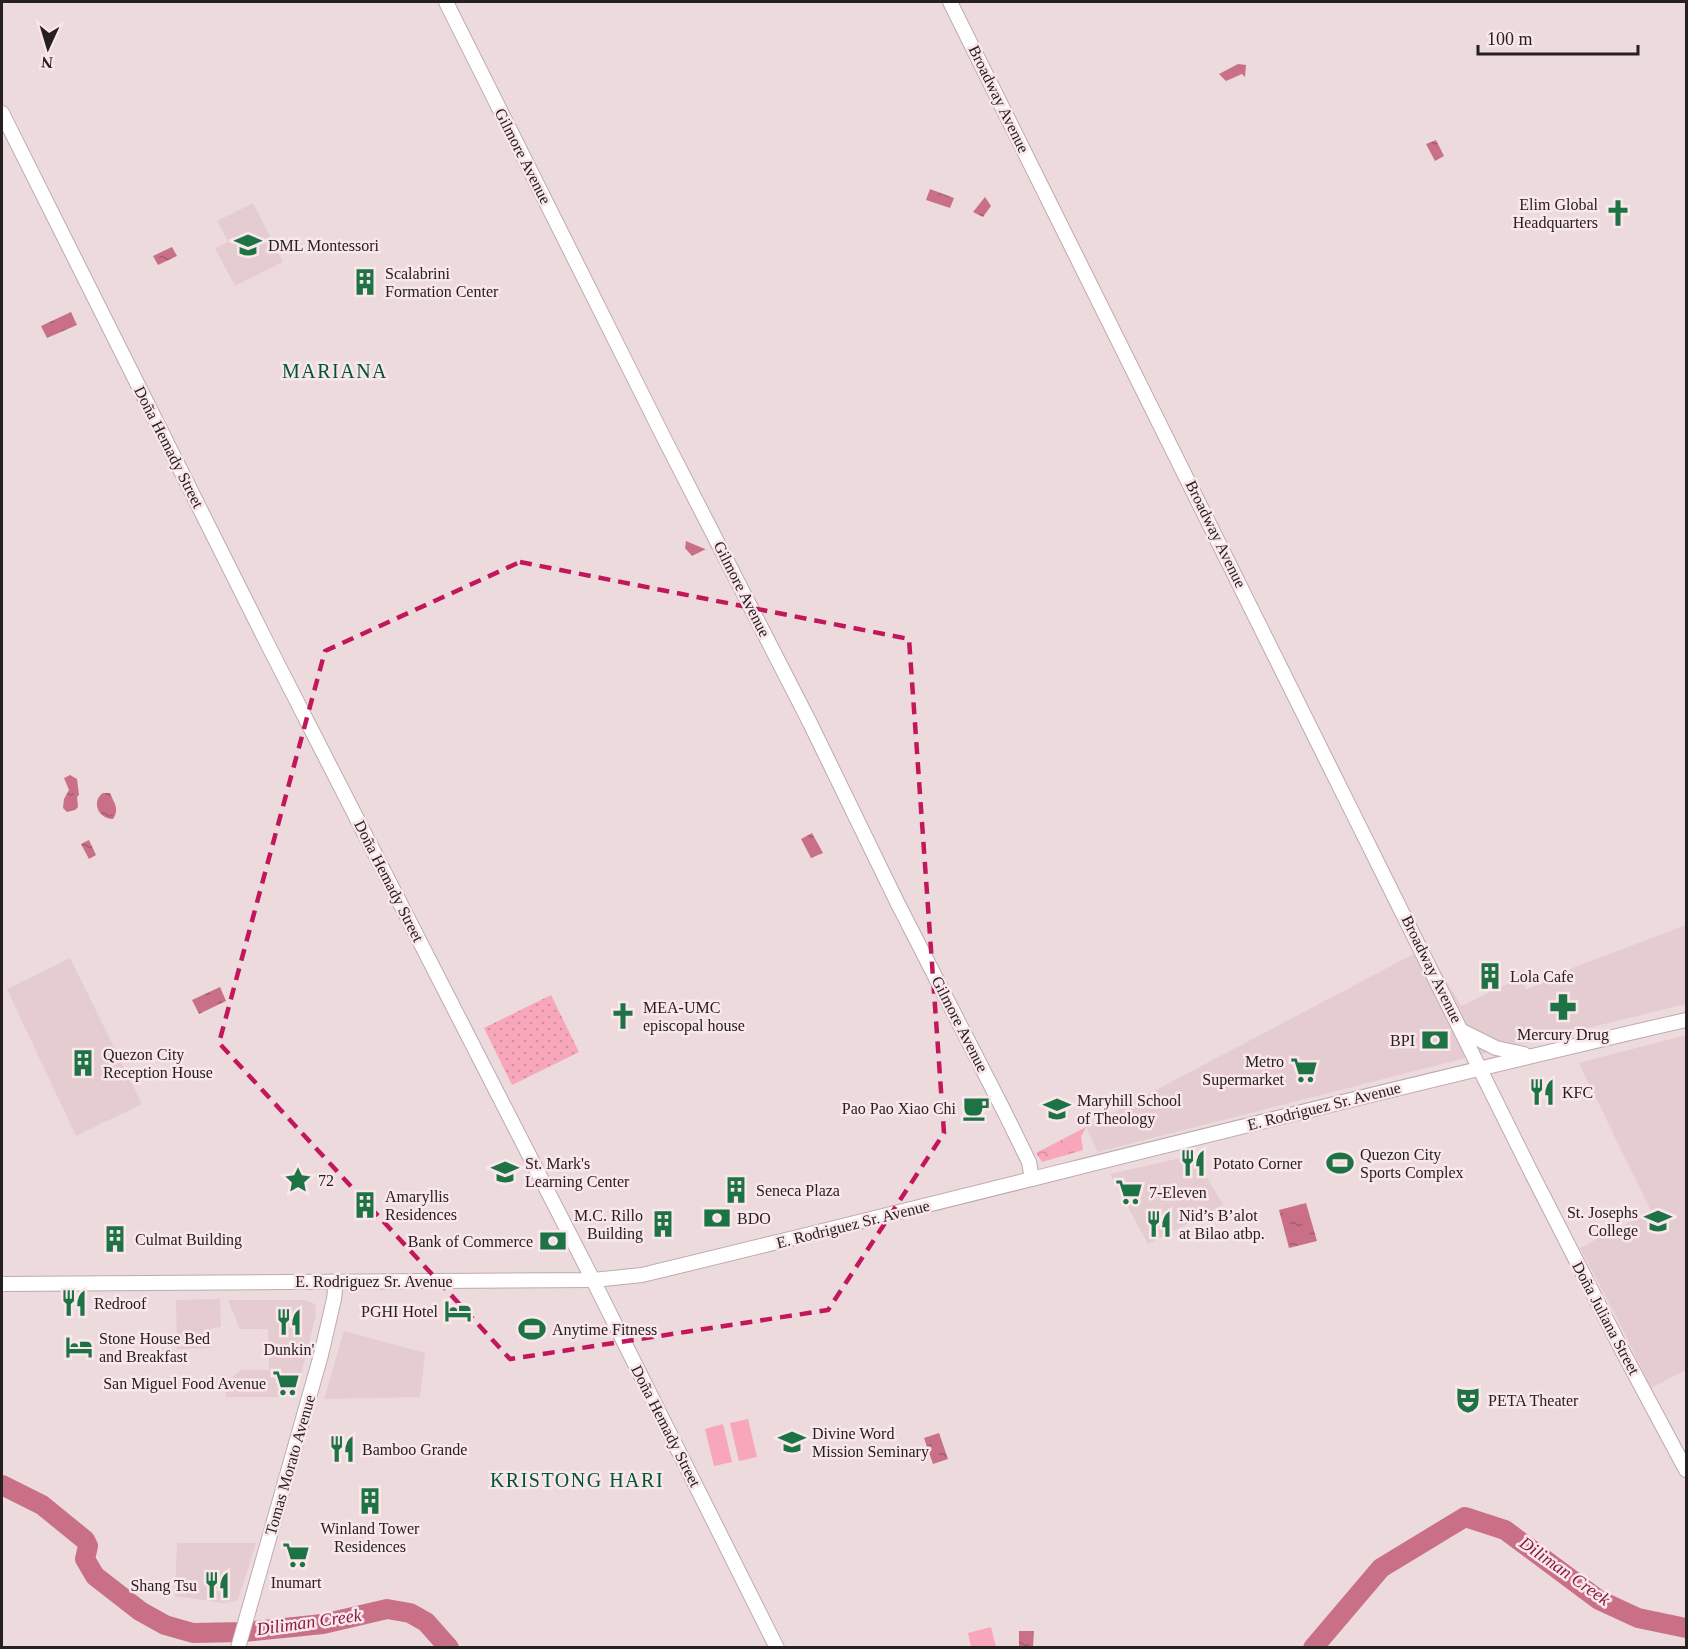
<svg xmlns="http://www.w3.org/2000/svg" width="1688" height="1649" viewBox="0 0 1688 1649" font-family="Georgia,serif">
<defs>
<pattern id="grass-dots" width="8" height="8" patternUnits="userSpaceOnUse" patternTransform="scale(1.5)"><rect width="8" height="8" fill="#f7a7b9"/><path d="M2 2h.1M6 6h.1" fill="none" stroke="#d48f9f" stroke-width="1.8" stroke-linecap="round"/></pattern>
<pattern id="park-crowns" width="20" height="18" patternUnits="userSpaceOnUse" patternTransform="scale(1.5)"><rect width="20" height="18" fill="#f7a7b9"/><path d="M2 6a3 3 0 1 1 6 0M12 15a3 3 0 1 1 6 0" fill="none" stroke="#d48f9f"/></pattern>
<pattern id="water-ripples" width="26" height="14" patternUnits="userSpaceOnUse" patternTransform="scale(1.5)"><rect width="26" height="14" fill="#ca7086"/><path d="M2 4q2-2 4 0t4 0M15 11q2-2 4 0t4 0" fill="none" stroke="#a45c6d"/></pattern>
</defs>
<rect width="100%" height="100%" fill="#ecdadd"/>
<g fill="#e5ccd0">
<polygon points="253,203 283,262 235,286 215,248 228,242 217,221"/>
<polygon points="1686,925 1686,1004 1481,1054 1098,1152 1086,1127 1427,947 1461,1006 1521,977 1526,990 1575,967"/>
<polygon points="70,958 142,1104 76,1136 7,989"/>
<polygon points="1686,1035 1686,1370 1651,1388 1616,1316 1580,1248 1651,1211 1579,1063"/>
<polygon points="1194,1155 1223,1205 1148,1244 1110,1174"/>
<polygon points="220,1299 221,1327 211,1328 212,1348 177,1349 176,1300"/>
<polygon points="228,1300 304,1300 315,1304 316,1315 296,1394 282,1397 226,1397 226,1383 241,1370 269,1370 268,1329 240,1329"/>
<polygon points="344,1331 425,1353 420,1397 324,1399"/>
<polygon points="177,1543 256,1543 238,1600 223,1603 175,1596"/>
</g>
<polygon fill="url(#grass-dots)" points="551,995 579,1052 512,1085 484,1028"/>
<polygon fill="url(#park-crowns)" points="1086,1127 1081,1137 1083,1150 1042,1162 1036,1153"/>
<g fill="#f7a7b9">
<polygon points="748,1419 757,1457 739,1461 730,1423"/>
<polygon points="723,1424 732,1462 714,1466 705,1429"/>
<polygon points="991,1627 996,1647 971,1647 968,1633"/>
</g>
<g fill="url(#water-ripples)">
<polygon points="1238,64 1246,65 1245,77 1242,74 1226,81 1219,74"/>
<polygon points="1436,140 1444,156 1435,161 1426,144"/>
<polygon points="930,189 954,198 950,208 926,200"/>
<polygon points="985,197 991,206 983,217 973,212"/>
<polygon points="172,247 177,256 158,265 153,256"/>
<polygon points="71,312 77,325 47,338 41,326"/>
<polygon points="686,541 705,549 706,549 692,556 685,548"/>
<polygon points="70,775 77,779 79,795 77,797 78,807 75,810 67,812 63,808 64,799 69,790 64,778"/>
<path d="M 103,793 L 110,793 C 114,803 120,809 113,819 C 98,819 91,801 103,793 Z"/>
<polygon points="812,833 823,853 811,858 801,839"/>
<polygon points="89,840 96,855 89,859 81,844"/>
<polygon points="220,987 226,1001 199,1014 192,1000"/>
<polygon points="1306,1203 1317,1241 1289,1248 1279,1210"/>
<polygon points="939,1433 948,1459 933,1464 924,1438"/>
<polygon points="1019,1631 1034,1631 1033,1647 1019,1647"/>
</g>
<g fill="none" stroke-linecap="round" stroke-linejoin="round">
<g stroke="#ca7086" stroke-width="20">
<polyline points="2,1485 42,1505 85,1540 88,1546 85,1559 95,1576 140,1611 165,1625 193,1633 244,1632 323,1624 387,1609 410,1613 426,1622 449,1648"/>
<polyline points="1313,1648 1381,1568 1465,1517 1505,1530 1599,1600 1638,1618 1686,1628"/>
</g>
<defs>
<g id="secondary">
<polyline points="446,2 666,442 810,723 897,902 1005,1113 1029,1162 1032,1179"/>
<polyline points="950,2 1531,1172 1624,1354 1686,1470"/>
<polyline points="2,113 267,643 593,1280 777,1648"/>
<polyline points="1464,1032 1496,1048 1524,1054"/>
<path d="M 2,1284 L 593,1280 L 642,1275 C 991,1191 1337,1100 1686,1020"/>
<polyline points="238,1648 321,1355 334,1299 336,1281"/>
</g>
</defs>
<use href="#secondary" stroke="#bcacaf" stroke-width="16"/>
<use href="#secondary" stroke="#fff" stroke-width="14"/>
</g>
<path fill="none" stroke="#c2185b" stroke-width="4.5" stroke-dasharray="12 8" stroke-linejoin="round" d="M 520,562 L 909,639 L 944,1133 L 828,1310 L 510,1359 L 219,1043 L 325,651 Z"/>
<defs>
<symbol id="church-bare" viewBox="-9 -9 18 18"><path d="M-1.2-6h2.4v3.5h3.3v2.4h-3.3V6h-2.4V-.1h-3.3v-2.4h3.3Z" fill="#1e7345" stroke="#f9e7eb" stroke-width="2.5" paint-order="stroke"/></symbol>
<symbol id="school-bare" viewBox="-9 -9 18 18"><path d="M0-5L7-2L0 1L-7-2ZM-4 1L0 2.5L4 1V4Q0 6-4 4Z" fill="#1e7345" stroke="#f9e7eb" stroke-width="2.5" paint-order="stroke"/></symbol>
<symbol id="building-bare" viewBox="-9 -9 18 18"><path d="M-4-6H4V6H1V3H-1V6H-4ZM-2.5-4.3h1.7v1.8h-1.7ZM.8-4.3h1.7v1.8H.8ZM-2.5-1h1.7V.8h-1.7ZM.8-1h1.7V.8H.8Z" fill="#1e7345" stroke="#f9e7eb" stroke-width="2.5" paint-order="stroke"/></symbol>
<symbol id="pharmacy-bare" viewBox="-9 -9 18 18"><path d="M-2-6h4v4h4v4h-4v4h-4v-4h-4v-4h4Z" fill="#1e7345" stroke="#f9e7eb" stroke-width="2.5" paint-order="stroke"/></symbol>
<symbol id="bank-bare" viewBox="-9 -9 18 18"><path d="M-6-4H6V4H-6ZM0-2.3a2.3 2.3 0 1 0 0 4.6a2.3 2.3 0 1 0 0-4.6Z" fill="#1e7345" stroke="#f9e7eb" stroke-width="2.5" paint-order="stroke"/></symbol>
<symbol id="supermarket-bare" viewBox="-9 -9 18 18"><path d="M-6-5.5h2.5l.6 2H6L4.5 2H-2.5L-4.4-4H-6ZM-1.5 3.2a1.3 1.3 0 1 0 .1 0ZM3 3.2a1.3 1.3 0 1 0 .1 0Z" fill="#1e7345" stroke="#f9e7eb" stroke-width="2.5" paint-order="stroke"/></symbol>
<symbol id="restaurant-bare" viewBox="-9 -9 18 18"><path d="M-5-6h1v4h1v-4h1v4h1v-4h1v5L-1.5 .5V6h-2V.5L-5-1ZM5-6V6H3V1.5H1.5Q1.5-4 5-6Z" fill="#1e7345" stroke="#f9e7eb" stroke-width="2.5" paint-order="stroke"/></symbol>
<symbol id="cafe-bare" viewBox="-9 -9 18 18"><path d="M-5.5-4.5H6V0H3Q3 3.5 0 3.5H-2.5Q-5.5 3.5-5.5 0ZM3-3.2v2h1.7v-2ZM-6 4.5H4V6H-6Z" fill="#1e7345" stroke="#f9e7eb" stroke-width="2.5" paint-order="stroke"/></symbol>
<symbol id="university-bare" viewBox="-9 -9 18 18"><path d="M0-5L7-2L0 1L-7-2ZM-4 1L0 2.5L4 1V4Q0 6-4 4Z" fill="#1e7345" stroke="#f9e7eb" stroke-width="2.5" paint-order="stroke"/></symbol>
<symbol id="stadium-bare" viewBox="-9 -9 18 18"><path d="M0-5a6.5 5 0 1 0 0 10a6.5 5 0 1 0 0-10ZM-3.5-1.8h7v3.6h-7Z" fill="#1e7345" stroke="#f9e7eb" stroke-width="2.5" paint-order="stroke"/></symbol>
<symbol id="sight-bare" viewBox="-9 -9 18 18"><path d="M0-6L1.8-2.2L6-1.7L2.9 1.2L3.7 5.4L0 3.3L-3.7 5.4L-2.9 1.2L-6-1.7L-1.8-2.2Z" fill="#1e7345" stroke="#f9e7eb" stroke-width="2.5" paint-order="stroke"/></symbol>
<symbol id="hotel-bare" viewBox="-9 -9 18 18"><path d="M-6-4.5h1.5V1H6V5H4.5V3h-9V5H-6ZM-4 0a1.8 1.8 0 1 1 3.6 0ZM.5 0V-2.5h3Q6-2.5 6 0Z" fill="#1e7345" stroke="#f9e7eb" stroke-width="2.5" paint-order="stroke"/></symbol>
<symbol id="theatre-bare" viewBox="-9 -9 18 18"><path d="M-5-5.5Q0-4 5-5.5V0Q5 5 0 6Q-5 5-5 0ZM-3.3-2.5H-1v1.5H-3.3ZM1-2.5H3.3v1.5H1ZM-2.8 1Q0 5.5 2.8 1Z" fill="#1e7345" stroke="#f9e7eb" stroke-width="2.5" paint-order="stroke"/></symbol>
</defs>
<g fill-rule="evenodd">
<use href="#church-bare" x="1599" y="194" width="38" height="38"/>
<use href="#school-bare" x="229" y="226" width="38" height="38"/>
<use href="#building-bare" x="346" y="263" width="38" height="38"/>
<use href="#building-bare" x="1471" y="957" width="38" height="38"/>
<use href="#pharmacy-bare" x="1544" y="988" width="38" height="38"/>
<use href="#church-bare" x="604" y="997" width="38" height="38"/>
<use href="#bank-bare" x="1416" y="1021" width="38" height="38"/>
<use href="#building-bare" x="64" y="1044" width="38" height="38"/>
<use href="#supermarket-bare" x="1285" y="1051" width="38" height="38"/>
<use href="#restaurant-bare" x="1523" y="1073" width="38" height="38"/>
<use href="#cafe-bare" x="957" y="1089" width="38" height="38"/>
<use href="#university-bare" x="1038" y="1090" width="38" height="38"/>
<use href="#restaurant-bare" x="1174" y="1144" width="38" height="38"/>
<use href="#stadium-bare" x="1321" y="1144" width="38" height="38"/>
<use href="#school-bare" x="486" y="1153" width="38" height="38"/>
<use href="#sight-bare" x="279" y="1161" width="38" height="38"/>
<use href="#building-bare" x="717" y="1171" width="38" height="38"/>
<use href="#supermarket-bare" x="1110" y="1173" width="38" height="38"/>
<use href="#building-bare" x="346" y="1186" width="38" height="38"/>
<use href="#bank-bare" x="698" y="1199" width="38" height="38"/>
<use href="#university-bare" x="1639" y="1202" width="38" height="38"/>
<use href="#building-bare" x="644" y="1205" width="38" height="38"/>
<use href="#restaurant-bare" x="1140" y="1205" width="38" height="38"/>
<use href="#building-bare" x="96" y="1220" width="38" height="38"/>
<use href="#bank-bare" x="534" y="1222" width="38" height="38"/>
<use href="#restaurant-bare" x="55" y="1284" width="38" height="38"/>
<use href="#hotel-bare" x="439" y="1292" width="38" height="38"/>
<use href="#restaurant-bare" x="270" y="1303" width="38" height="38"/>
<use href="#stadium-bare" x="513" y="1310" width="38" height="38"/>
<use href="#hotel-bare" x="60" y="1328" width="38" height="38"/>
<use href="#supermarket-bare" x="267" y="1364" width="38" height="38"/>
<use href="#theatre-bare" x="1449" y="1381" width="38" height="38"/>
<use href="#university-bare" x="773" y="1423" width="38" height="38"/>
<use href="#restaurant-bare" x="323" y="1430" width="38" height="38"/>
<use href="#building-bare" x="351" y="1482" width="38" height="38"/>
<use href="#supermarket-bare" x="277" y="1536" width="38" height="38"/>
<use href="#restaurant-bare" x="198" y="1566" width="38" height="38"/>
</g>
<g text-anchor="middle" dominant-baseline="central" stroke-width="5" stroke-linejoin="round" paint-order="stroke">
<g font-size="16" fill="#272022" stroke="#f9e7eb">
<text transform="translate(999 99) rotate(64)">Broadway Avenue</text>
<text transform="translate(523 156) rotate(63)">Gilmore Avenue</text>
<text transform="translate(169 447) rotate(63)">Doña Hemady Street</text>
<text transform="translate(1216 534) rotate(64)">Broadway Avenue</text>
<text transform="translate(742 589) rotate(63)">Gilmore Avenue</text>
<text transform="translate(389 881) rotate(63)">Doña Hemady Street</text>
<text transform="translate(1432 969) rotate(64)">Broadway Avenue</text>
<text transform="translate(960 1024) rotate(63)">Gilmore Avenue</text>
<text transform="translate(1324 1106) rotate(-14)">E. Rodriguez Sr. Avenue</text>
<text transform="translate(853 1224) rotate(-14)">E. Rodriguez Sr. Avenue</text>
<text x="374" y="1281">E. Rodriguez Sr. Avenue</text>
<text transform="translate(1606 1318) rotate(62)">Doña Juliana Street</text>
<text transform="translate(666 1426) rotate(63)">Doña Hemady Street</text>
<text transform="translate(290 1465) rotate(-74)">Tomas Morato Avenue</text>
</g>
<g font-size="16" fill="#272022" stroke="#f9e7eb" text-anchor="start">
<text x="1598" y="204" text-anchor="end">Elim Global<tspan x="1598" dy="18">Headquarters</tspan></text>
<text x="268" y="245">DML Montessori</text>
<text x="385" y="273">Scalabrini<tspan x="385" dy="18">Formation Center</tspan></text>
<text x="1510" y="976">Lola Cafe</text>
<text x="643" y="1007">MEA-UMC<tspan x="643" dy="18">episcopal house</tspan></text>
<text x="1563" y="1034" text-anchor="middle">Mercury Drug</text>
<text x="1415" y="1040" text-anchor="end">BPI</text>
<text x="103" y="1054">Quezon City<tspan x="103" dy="18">Reception House</tspan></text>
<text x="1284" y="1061" text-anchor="end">Metro<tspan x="1284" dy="18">Supermarket</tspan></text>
<text x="1562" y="1092">KFC</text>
<text x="1077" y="1100">Maryhill School<tspan x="1077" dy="18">of Theology</tspan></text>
<text x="956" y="1108" text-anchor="end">Pao Pao Xiao Chi</text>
<text x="1360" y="1154">Quezon City<tspan x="1360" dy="18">Sports Complex</tspan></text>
<text x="525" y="1163">St. Mark's<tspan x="525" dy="18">Learning Center</tspan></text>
<text x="1213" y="1163">Potato Corner</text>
<text x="318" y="1180">72</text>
<text x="756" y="1190">Seneca Plaza</text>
<text x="1149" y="1192">7-Eleven</text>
<text x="385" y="1196">Amaryllis<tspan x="385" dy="18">Residences</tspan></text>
<text x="1638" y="1212" text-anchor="end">St. Josephs<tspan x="1638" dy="18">College</tspan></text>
<text x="643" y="1215" text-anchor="end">M.C. Rillo<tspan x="643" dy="18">Building</tspan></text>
<text x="1179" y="1215">Nid’s B’alot<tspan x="1179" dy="18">at Bilao atbp.</tspan></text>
<text x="737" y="1218">BDO</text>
<text x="135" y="1239">Culmat Building</text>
<text x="533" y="1241" text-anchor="end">Bank of Commerce</text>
<text x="94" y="1303">Redroof</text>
<text x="438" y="1311" text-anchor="end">PGHI Hotel</text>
<text x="552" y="1329">Anytime Fitness</text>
<text x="99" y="1338">Stone House Bed<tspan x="99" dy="18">and Breakfast</tspan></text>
<text x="289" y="1349" text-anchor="middle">Dunkin'</text>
<text x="266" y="1383" text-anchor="end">San Miguel Food Avenue</text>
<text x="1488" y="1400">PETA Theater</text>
<text x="812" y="1433">Divine Word<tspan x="812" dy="18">Mission Seminary</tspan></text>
<text x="362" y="1449">Bamboo Grande</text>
<text x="370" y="1528" text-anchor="middle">Winland Tower<tspan x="370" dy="18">Residences</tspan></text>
<text x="296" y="1582" text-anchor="middle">Inumart</text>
<text x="197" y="1585" text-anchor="end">Shang Tsu</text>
</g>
<g font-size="18" font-style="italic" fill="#891c43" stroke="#f9e7eb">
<text transform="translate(1565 1571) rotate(35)">Diliman Creek</text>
<text transform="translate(309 1622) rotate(-8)">Diliman Creek</text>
</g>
<g font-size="20" letter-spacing="1.5" fill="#00572f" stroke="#f9e7eb">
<text x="335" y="371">MARIANA</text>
<text x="577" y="1480">KRISTONG HARI</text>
</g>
</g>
<rect width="1688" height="1649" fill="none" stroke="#272022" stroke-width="6"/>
<g transform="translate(48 48) rotate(184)" stroke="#f9e7eb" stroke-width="4.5" paint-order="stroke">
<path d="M0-4.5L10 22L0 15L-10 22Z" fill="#272022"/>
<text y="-9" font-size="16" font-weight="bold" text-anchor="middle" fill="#272022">N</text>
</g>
<path d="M1478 45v9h160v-9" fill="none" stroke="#272022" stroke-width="3"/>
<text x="1487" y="45" font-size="18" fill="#272022" stroke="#f9e7eb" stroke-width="4.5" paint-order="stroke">100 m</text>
</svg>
